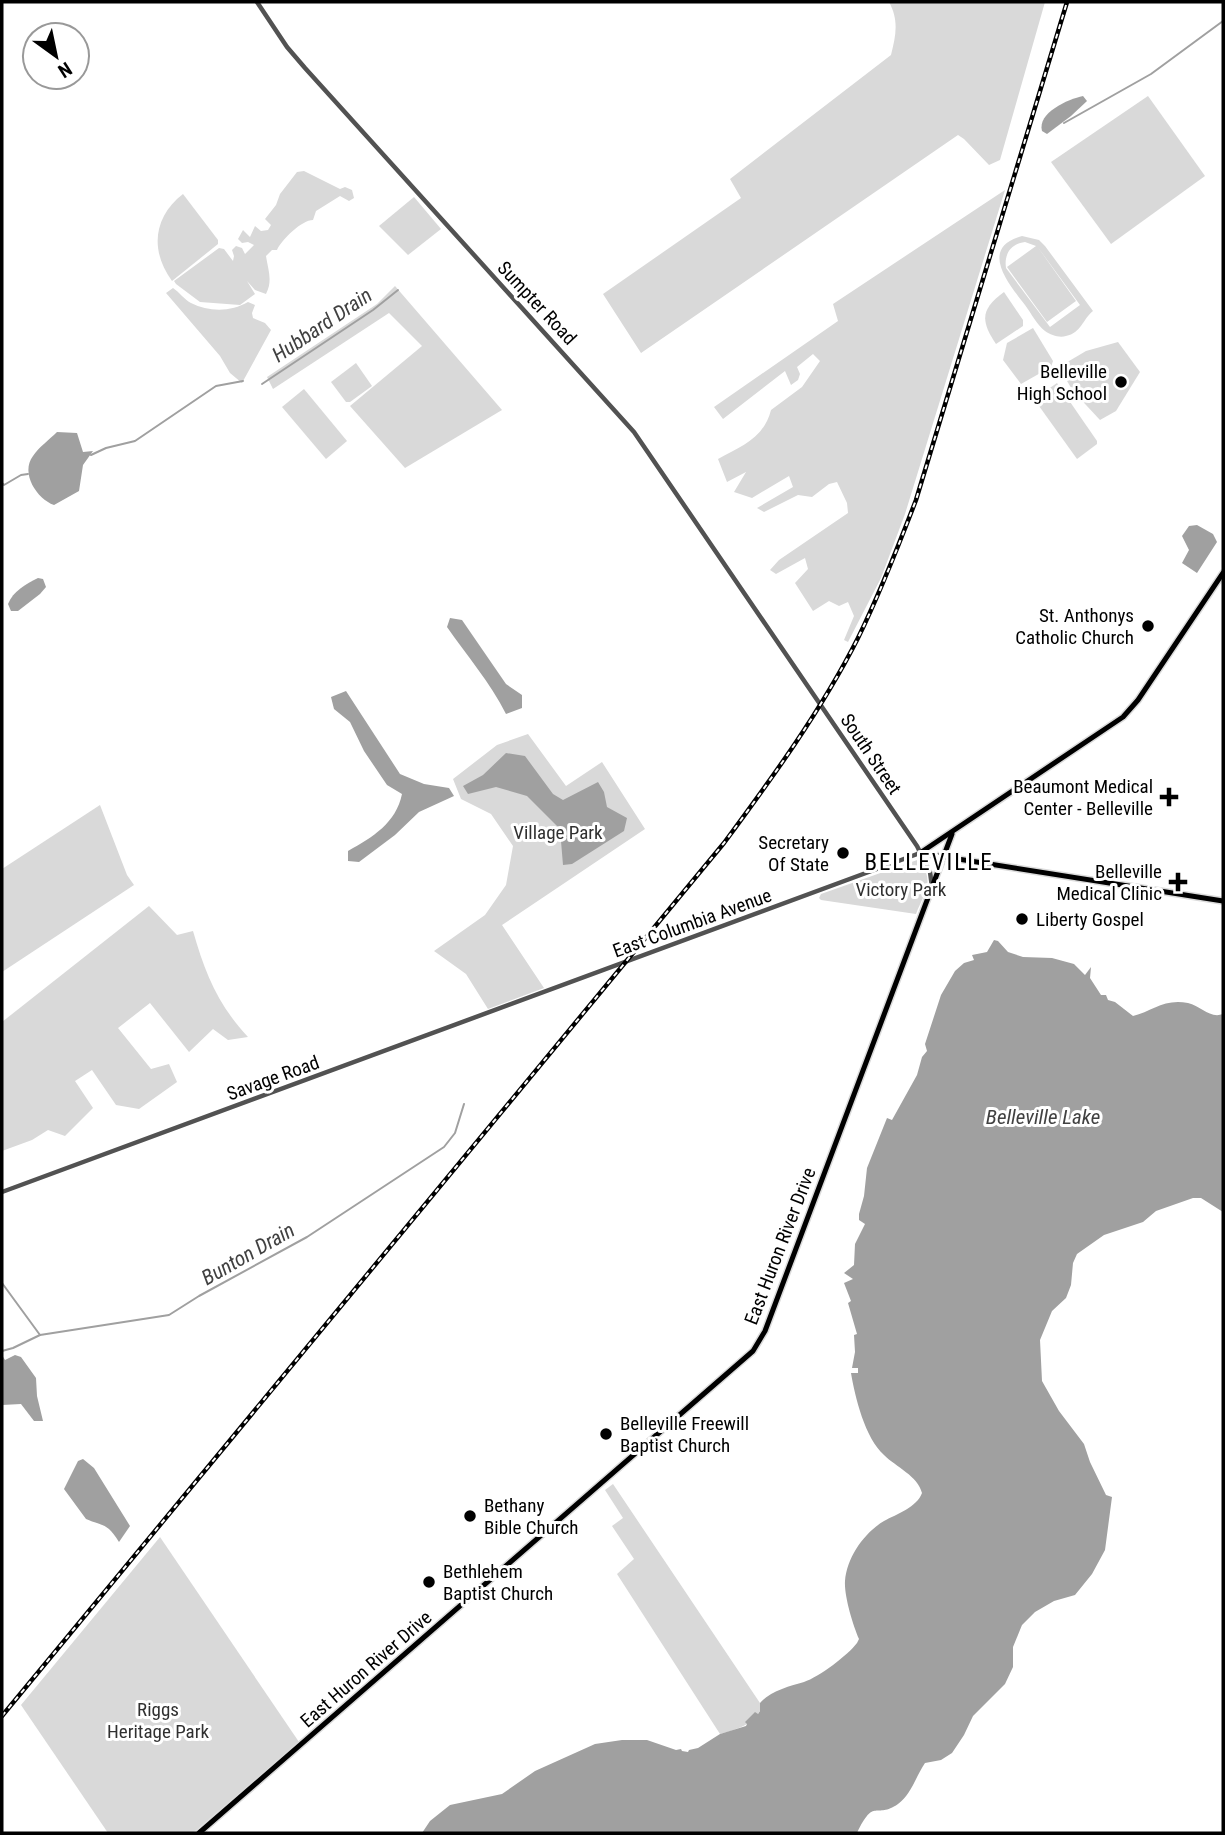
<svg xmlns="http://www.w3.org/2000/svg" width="1225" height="1835" viewBox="0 0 1225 1835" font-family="'Roboto Condensed',sans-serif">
<rect width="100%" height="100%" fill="#fff"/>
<g fill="#d9d9d9" fill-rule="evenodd">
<path d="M 889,2 L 1045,2 L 1000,160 L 989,165 L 964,139 L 958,135 L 641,353 L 603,294 L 741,198 L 730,179 L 891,55 C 896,35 899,20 889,2 Z"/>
<polygon points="1148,96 1205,176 1111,244 1051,162"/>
<path d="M 304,171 L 340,189 L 345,187 L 352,190 L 354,198 L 349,201 L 340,196 L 316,211 L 313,220 C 302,220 282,239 277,250 L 272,250 L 266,256 C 268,270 273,280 266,294 L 255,290 L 247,281 L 255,294 L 240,305 L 200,302 L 176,284 L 174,281 L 219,248 L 224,249 L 233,261 L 234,256 L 232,250 L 236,246 L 242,248 L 245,254 L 254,245 L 248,242 L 242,243 L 238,239 L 243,230 L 250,237 L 255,226 L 261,231 L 268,230 L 271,225 L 265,219 L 276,205 L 280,194 L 297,172 Z"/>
<path d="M 1005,190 L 905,514 L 881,578 L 848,642 L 844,640 L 854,616 L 848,602 L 839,606 L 829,601 L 813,611 L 795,583 L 808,569 L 805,558 L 776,574 L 770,570 L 779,560 L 848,513 L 847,503 L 837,482 L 829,484 L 812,497 L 798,495 L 764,512 L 757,508 L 793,487 L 789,476 L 752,498 L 734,492 L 746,472 L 727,482 L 718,459 C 742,446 764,438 771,410 L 802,387 L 820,361 L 813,354 L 797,367 L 800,374 L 798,380 L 791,385 L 785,371 L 723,419 L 714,407 L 838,321 L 833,304 Z"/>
<path d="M 183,194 L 218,240 L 218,244 L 172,281 C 150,251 153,217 183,194 Z"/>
<polygon points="414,197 441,229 408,255 379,226"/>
<path d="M 1022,236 L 1039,240 L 1045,246 L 1093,311 C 1083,319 1081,333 1066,336 C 1059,338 1051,335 1045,331 C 1037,325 1031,313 1025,305 C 1009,284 978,248 1022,236 ZM 1025,242 L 1036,246 L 1007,267 L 1047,322 L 1076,301 L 1037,246 L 1080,305 L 1050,327 L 1006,268 C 1004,255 1010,244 1025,242 Z"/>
<polygon points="395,286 502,410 405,468 350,406 422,346 389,313 273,389 267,377 377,304"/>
<path d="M 173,288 C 179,292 185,300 191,303 C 209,312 231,312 248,302 L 255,305 L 252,313 L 253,318 L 265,323 L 271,330 L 242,383 L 230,373 L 220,356 L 166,293 Z"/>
<path d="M 1004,292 L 1023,320 L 1023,326 L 996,344 C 980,320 981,309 1004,292 Z"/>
<polygon points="1033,328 1053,361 1051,367 1021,384 1003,360 1007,343"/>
<polygon points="1118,342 1140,372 1116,411 1100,420 1073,391 1061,371 1064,364 1086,351"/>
<polygon points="356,363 372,386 350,402 346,402 331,382"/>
<polygon points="1057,383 1097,441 1097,444 1077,459 1034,399"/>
<polygon points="304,389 347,441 326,459 282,407"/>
<polygon points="528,734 566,786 602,762 645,829 502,925 544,988 488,1009 466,974 434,951 485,915 506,885 513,846 491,814 461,799 453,779 497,745"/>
<polygon points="100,805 127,875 134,885 2,972 2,869"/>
<path d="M 920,859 C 934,884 926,889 916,914 L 821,900 L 819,898 L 821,894 Z"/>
<path d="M 149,906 L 177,935 L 193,931 C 205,973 218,1005 248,1037 L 228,1040 L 213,1029 L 189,1052 L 150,1003 L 118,1028 L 151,1069 L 169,1064 L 177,1082 L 139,1109 L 116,1105 L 92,1070 L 75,1081 L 93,1108 L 65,1136 L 48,1130 L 32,1140 L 2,1151 L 2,1022 Z"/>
<path d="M 613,1484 L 762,1706 C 755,1725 737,1729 720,1734 L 617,1574 L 634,1559 L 612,1526 L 623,1518 L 605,1490 Z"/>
<polygon points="160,1537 299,1742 193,1833 108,1833 21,1705"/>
</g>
<g fill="#a0a0a0">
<path d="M 1083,96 L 1087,101 L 1071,116 L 1047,134 L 1042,131 C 1037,113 1068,99 1083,96 Z"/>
<path d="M 57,432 L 77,433 L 83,452 L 93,451 L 83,465 L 79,491 L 54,505 C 37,499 20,473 33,456 C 39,447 49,440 57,432 Z"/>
<polygon points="1197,525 1213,534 1217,542 1197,573 1182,563 1189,550 1182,536 1189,526"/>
<path d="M 38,578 L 43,579 L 46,587 L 40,594 L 18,611 L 11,611 L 8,604 C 13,591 26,584 38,578 Z"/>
<path d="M 450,618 L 462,620 L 506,684 L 522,695 L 522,708 L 506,714 C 490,682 467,656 447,627 Z"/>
<path d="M 346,691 L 400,774 L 424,784 L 449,788 L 454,796 L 419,812 L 395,835 L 359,862 L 348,861 L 348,851 C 373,837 396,823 402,794 L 387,785 L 364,751 L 350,722 L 334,709 L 331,697 Z"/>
<polygon points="506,753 525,756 553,794 563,800 598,782 604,792 607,807 627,818 624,831 572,864 563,865 560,829 527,796 496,787 468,794 463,786 483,775"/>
<path d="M 994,940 L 998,941 L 1008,952 L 1023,957 L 1052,958 L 1074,964 L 1085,975 L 1091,967 L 1090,978 L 1101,995 L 1106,995 L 1108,1000 L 1115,1002 L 1133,1016 C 1152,1011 1165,998 1188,1003 C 1201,1006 1210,1019 1223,1014 L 1223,1212 L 1201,1198 L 1193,1198 L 1156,1211 L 1143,1222 L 1104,1235 L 1077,1254 L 1073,1263 L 1071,1285 L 1066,1298 L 1052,1311 L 1040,1340 L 1042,1381 L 1059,1411 L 1084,1444 L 1090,1462 L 1106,1495 L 1112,1497 L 1105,1550 L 1092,1574 L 1075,1595 L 1054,1601 L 1035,1612 L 1022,1625 L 1013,1647 L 1013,1667 L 1005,1684 L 973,1716 L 964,1735 L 952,1753 L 941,1760 L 925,1763 C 916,1776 911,1795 898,1804 C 875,1820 875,1796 857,1833 L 422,1833 L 430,1821 L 450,1805 L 502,1794 L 535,1771 L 595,1744 L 622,1740 L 647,1740 L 676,1750 L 681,1749 L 682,1751 L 688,1752 L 689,1750 L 698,1748 L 720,1734 L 746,1726 L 747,1724 L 745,1722 L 755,1712 L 758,1714 L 760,1711 L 760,1703 C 770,1691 790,1686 804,1682 C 819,1677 848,1655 857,1643 L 859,1639 C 853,1625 844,1596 845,1581 C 847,1557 864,1533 884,1521 C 897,1514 917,1507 922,1493 C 918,1476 896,1467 884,1455 C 865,1438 855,1397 851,1373 L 858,1373 L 858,1368 L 852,1368 L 855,1352 L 854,1335 L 857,1334 L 848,1303 L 851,1301 L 844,1283 L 853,1279 L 844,1273 L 854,1265 L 855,1244 L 865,1224 L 859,1220 L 859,1214 L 864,1196 L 867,1168 L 887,1118 L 892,1120 L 917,1075 L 922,1057 L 927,1051 L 925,1044 L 941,995 L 955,971 L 964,963 L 974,960 L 972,955 L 987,952 Z"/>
<polygon points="2,1355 5,1360 15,1355 21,1357 36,1378 37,1396 43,1421 34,1421 21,1404 2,1405"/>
<path d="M 83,1459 L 94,1468 L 130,1526 L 119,1542 C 107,1523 105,1527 86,1519 L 64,1489 L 78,1461 Z"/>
</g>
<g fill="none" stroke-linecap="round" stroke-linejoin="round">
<g stroke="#a0a0a0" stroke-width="2">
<polyline points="1064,123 1151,74 1223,21"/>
<polyline points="262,384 373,310 398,290"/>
<polyline points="91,455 106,448 135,441 216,386 243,381"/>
<polyline points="2,483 4,485 21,475 28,474"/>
<polyline points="2,1283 40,1335"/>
<polyline points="2,1351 13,1348 40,1335 169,1315 199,1296 307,1237 444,1147 455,1133 464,1104"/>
</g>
<defs>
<g id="major">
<polyline points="920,853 1123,717 1138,700 1223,573"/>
<polyline points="920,853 1223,901"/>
<polyline points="199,1833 753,1351 765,1331 952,834"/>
</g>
</defs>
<use href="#major" stroke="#dbdbdb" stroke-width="8"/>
<g stroke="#525252" stroke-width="4.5">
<polyline points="257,2 287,47 305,68 634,432 917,846 930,872 932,887"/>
<polyline points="2,1192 920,853"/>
</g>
<use href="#major" stroke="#000" stroke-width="5"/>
<defs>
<path id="rail" d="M 2,1716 L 724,843 C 772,778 821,711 858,638 C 880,593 898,547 916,500 L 1067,2"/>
</defs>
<use href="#rail" stroke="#000" stroke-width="4.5"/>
<use href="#rail" stroke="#fff" stroke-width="2" stroke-dasharray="5" stroke-linecap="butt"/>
</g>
<g fill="#000" stroke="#fff" stroke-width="2.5">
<circle cx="1121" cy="382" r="7"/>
<circle cx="1148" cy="626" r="7"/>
<path d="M1165.5 786.5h7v7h7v7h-7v7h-7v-7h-7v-7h7z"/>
<circle cx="843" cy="853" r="7"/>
<path d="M1174.5 871.5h7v7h7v7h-7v7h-7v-7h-7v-7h7z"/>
<circle cx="1022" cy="919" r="7"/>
<circle cx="606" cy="1434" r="7"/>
<circle cx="470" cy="1516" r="7"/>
<circle cx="429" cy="1582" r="7"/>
</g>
<g text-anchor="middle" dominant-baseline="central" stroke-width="6" stroke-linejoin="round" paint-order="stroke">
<g font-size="19" fill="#000" stroke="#fff">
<text transform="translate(537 303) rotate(47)">Sumpter Road</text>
<text transform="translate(871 754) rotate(56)">South Street</text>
<text transform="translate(692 923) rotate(-20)">East Columbia Avenue</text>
<text transform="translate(273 1078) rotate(-20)">Savage Road</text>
<text transform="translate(780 1246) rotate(-69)">East Huron River Drive</text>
<text transform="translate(366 1669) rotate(-41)">East Huron River Drive</text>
</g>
<g font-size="19" fill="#000" stroke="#fff" text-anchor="end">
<text x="1107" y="371">Belleville<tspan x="1107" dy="22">High School</tspan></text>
<text x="1134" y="615">St. Anthonys<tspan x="1134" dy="22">Catholic Church</tspan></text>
<text x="1153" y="786">Beaumont Medical<tspan x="1153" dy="22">Center - Belleville</tspan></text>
<text x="829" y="842">Secretary<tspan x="829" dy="22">Of State</tspan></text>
<text x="1162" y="871">Belleville<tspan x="1162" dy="22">Medical Clinic</tspan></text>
<text x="1036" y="919" text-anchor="start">Liberty Gospel</text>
<text x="620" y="1423" text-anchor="start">Belleville Freewill<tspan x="620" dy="22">Baptist Church</tspan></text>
<text x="484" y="1505" text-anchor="start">Bethany<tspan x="484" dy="22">Bible Church</tspan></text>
<text x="443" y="1571" text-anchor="start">Bethlehem<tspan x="443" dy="22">Baptist Church</tspan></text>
</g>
<g font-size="19" fill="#303030" stroke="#fff">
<text x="558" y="832">Village Park</text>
<text x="901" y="889">Victory Park</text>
<text x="158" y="1709">Riggs<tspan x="158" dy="22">Heritage Park</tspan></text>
</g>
<g font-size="21" font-style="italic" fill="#414141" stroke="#fff">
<text transform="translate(322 325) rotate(-34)">Hubbard Drain</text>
<text x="1043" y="1117">Belleville Lake</text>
<text transform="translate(248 1254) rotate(-30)">Bunton Drain</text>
</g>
<g font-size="23" letter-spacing="2" fill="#000" stroke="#fff">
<text x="929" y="862">BELLEVILLE</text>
</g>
</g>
<rect width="1225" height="1835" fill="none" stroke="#000000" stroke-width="7"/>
<g transform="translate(56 56) rotate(147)"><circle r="33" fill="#ffffff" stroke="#999999" stroke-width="2"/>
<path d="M0-5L12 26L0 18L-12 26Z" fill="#000000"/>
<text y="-10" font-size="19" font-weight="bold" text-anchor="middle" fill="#000000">N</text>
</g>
</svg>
